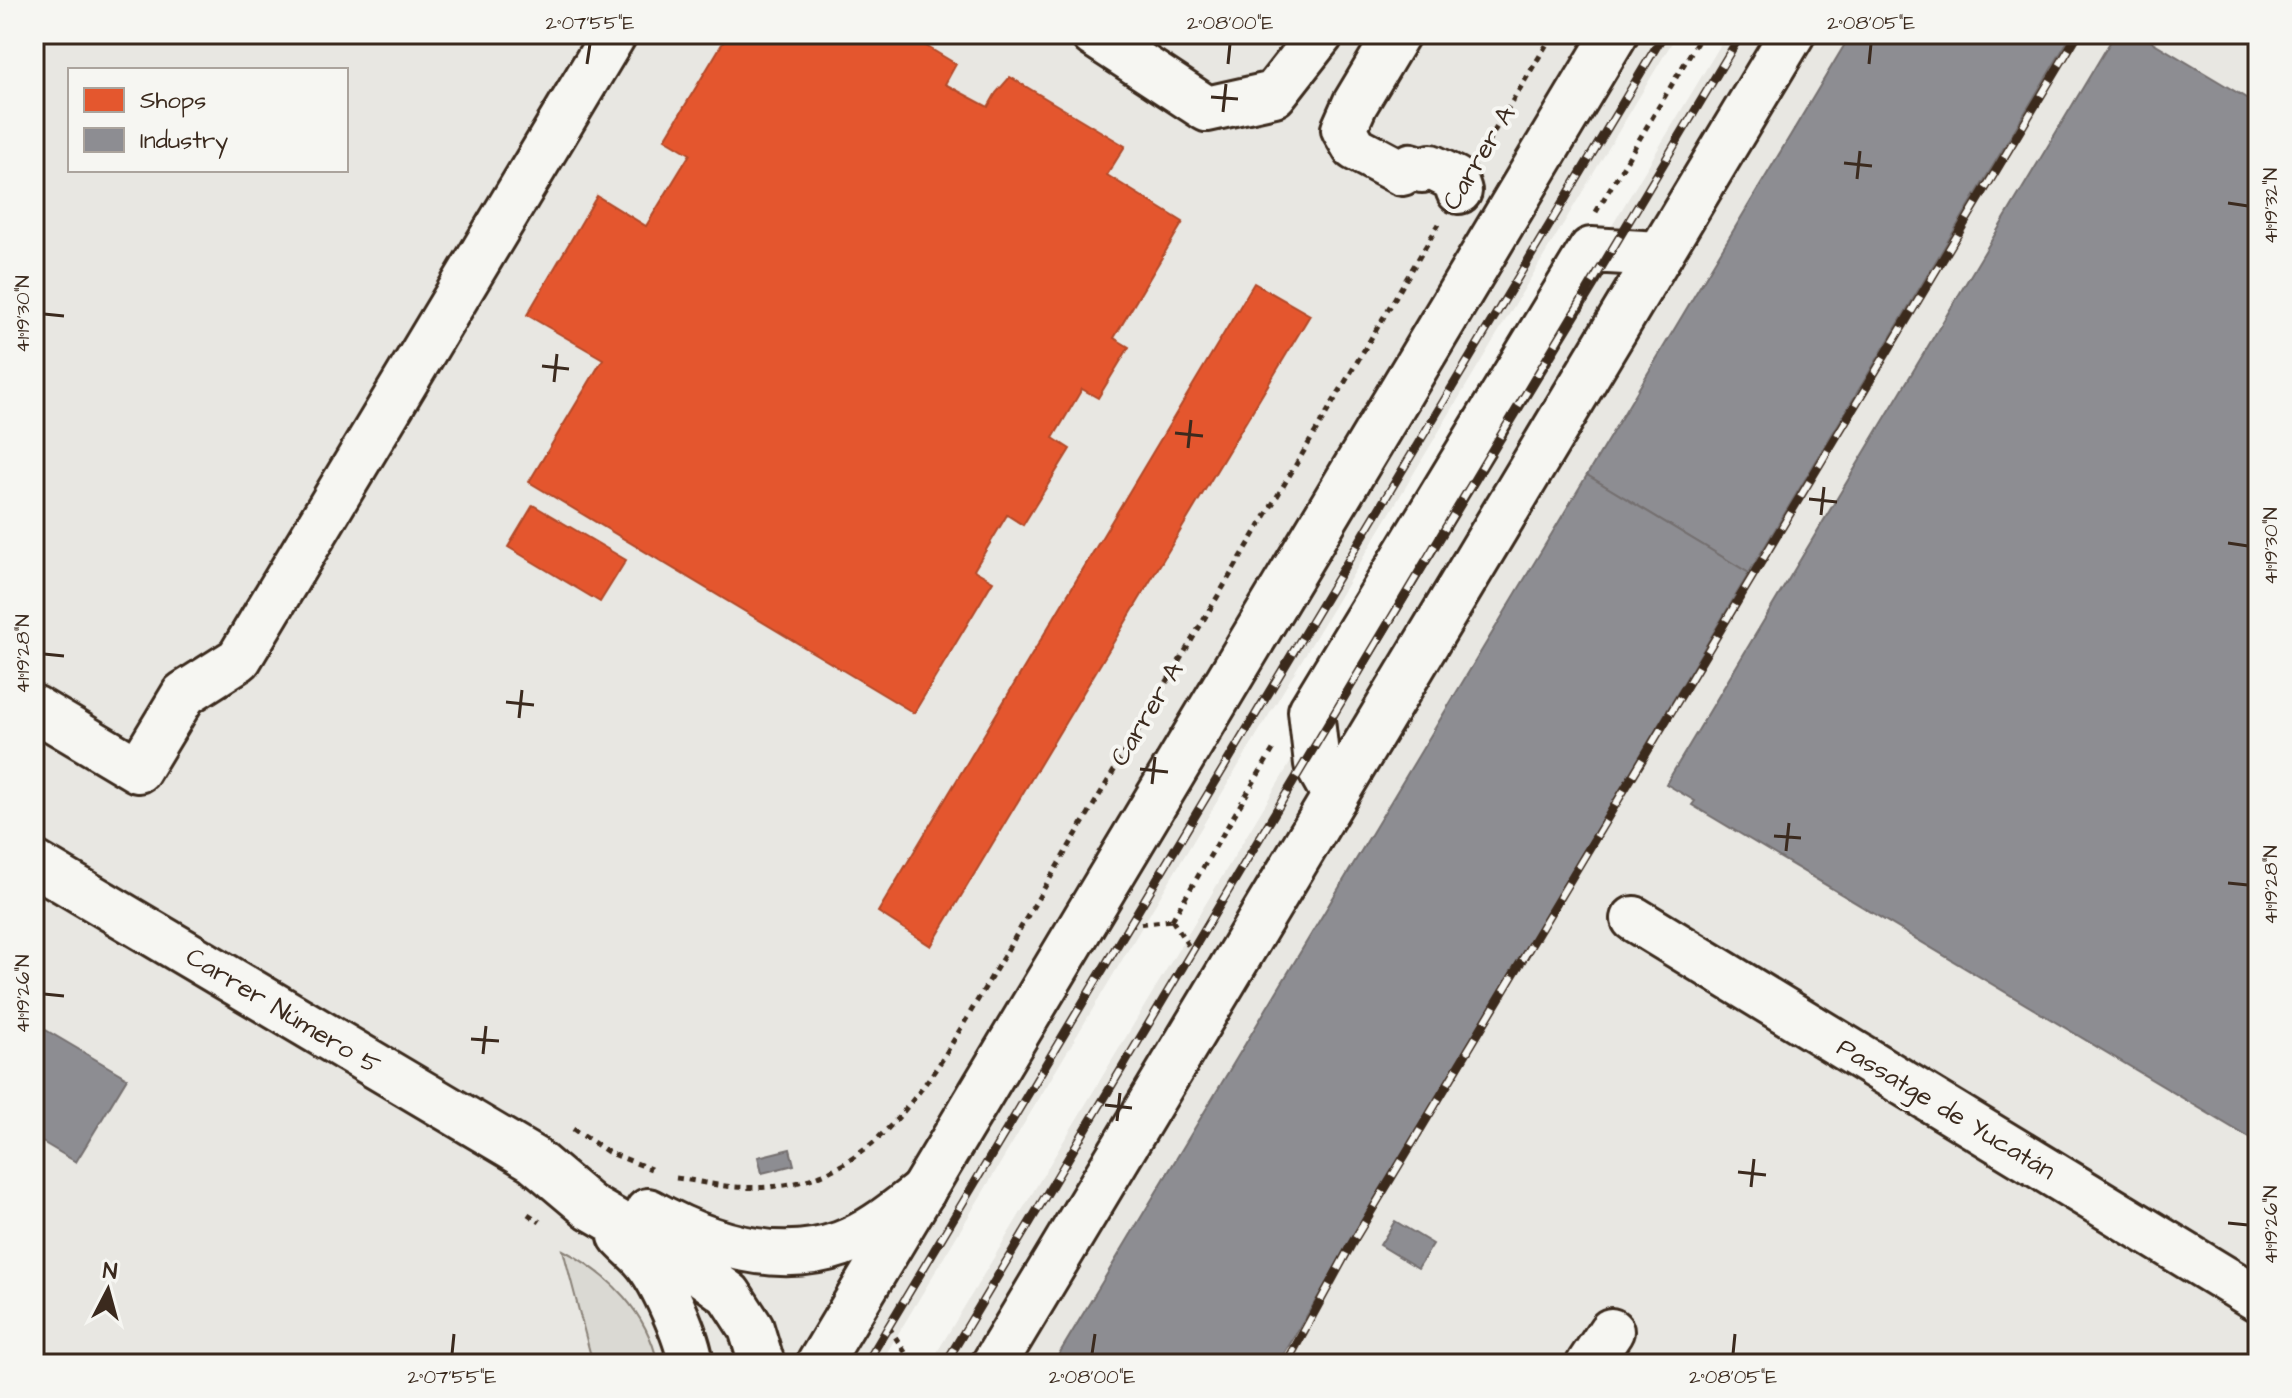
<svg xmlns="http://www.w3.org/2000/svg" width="2292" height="1398" viewBox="0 0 2292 1398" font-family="'Architects Daughter',sans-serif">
<rect width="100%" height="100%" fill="#f6f6f2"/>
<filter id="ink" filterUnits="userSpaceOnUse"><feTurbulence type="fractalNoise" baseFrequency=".0125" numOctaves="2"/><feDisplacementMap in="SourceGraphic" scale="16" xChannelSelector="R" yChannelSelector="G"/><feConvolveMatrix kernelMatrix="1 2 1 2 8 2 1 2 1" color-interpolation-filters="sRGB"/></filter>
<g filter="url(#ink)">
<g fill="#e8e7e2" fill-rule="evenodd">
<path d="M 34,34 L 1677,34 L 880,1364 L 34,1364 ZM 70,70 L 346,70 L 346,170 L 70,170 Z"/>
<polygon points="1727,34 2258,34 2258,1364 930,1364"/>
</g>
<path fill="#dad9d3" stroke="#8a8278" stroke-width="2" d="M 563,1250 C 609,1274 647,1312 658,1364 L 593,1364 Z"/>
<g fill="#e4572e" stroke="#b14a29" stroke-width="2">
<polygon points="728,34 906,34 956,64 945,84 988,107 996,93 1010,77 1125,146 1107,175 1183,222 1114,338 1129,347 1098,398 1082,389 1053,438 1070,449 1023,525 1007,515 974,570 993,581 914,713 529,482 603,359 527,315 597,196 646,226 690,154 665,139"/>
<polygon points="1254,283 1310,315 931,946 878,912"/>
<polygon points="533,505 626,560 600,602 508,547"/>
</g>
<g fill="#8d8d92" stroke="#746f6f" stroke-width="2">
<polygon points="1851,34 2072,34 1749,573 1587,475"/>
<polygon points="2115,34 2139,34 2258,105 2258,1143 1692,805 1695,801 1666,784"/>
<polygon points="1587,475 1749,573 1278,1364 1064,1364 1056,1359"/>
<polygon points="34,1023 127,1078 76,1162 34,1137"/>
<polygon points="790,1149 794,1165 762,1173 758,1157"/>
<polygon points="1395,1221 1433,1244 1418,1268 1380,1245"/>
</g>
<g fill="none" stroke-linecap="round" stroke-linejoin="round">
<defs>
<g id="minor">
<polyline points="1093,34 1207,109 1274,94 1321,34"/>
<polyline points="1397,34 1355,104 1344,129 1355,148 1402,173 1411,166 1422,170 1431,167 1455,179 1459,191"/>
<polyline points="34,708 138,770 184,694 239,659 614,34"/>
<polyline points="1335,796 1317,764 1311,711 1591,250 1660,254"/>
<polyline points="34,863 533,1159 590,1207 685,1262 729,1294 751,1328 762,1364"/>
<polyline points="1634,919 2258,1299"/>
<path d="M 648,1211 C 705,1243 776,1267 841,1244 C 872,1233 898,1210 923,1191"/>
<path d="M 621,1236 C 628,1244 637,1251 644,1259 C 662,1279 688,1338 691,1364"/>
<polyline points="1589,1364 1611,1331"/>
</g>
<g id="major">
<polyline points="819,1364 1615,34"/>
<polyline points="994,1364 1792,34"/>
</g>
</defs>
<use href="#minor" stroke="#3b2a1e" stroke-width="50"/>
<use href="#major" stroke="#3b2a1e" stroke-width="50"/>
<g stroke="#3b2a1e" stroke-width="5" stroke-dasharray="6 6" stroke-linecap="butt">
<polyline points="1481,153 1553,34"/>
<polyline points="1596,212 1702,34"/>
<polyline points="1172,920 1274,748"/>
<polyline points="1172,920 1193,953"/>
<polyline points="1129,925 1172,920"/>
<polyline points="573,1129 608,1152 651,1169"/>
<path d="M 676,1178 C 692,1180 708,1184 725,1186 C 832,1198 887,1141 942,1060 L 1439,224"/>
<polyline points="528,1214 540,1222"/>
<polyline points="889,1327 908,1357"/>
<polyline points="908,1357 954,1359"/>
</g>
<use href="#minor" stroke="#f6f6f2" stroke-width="44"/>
<use href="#major" stroke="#f6f6f2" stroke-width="44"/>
<defs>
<g id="rail">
<polyline points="866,1364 1664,34"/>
<polyline points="945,1364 1741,34"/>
<polyline points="1286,1364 1351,1245 2078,34"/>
</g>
</defs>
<use href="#rail" stroke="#3b2a1e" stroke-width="9"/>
<use href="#rail" stroke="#f6f6f2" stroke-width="6" stroke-dasharray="18" stroke-linecap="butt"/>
</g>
</g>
<path fill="none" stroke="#3b2a1e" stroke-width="3" d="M 587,64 L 590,44M 1228,64 L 1230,44M 1869,64 L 1871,44M 1211,97 L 1238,99M 1223,112 L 1226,84M 1844,163 L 1872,166M 1857,179 L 1860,151M 2228,203 L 2248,206M 44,314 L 64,316M 542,366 L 569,369M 554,382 L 557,354M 1175,433 L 1203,436M 1188,448 L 1191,420M 1809,499 L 1837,502M 1821,515 L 1824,487M 2228,543 L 2248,546M 44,654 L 64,656M 506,702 L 534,705M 519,718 L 522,690M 1140,769 L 1168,772M 1152,784 L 1155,757M 1774,836 L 1801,838M 1786,851 L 1789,823M 2228,883 L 2248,885M 44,994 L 64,996M 471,1039 L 499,1041M 483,1054 L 486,1026M 1105,1105 L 1132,1108M 1117,1121 L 1120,1093M 1738,1172 L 1766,1175M 1751,1187 L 1754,1159M 2228,1223 L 2248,1225M 452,1354 L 454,1334M 1092,1354 L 1095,1334M 1733,1354 L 1735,1334"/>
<g text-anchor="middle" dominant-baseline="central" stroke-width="8" stroke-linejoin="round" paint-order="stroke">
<g font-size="26" fill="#3b2a1e" stroke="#f6f6f2">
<text transform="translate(1479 158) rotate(-59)">Carrer A</text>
<text transform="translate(1147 714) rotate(-59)">Carrer A</text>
<text transform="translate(283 1011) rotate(31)">Carrer Número 5</text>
<text transform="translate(1946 1109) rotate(31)">Passatge de Yucatán</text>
</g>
</g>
<rect width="2292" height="1398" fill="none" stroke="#f6f6f2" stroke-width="88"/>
<rect x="68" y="68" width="280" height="104" fill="#f6f6f2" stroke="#aba49d" stroke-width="2"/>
<rect x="84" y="88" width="40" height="24" fill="#e4572e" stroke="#aba49d" stroke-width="2"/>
<text x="140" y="108" font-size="24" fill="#3b2a1e">Shops</text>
<rect x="84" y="128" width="40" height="24" fill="#8d8d92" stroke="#aba49d" stroke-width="2"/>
<text x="140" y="148" font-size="24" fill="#3b2a1e">Industry</text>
<g transform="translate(108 1290) rotate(6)" stroke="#f6f6f2" stroke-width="6" paint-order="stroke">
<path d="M0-6L14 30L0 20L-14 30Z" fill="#3b2a1e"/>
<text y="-12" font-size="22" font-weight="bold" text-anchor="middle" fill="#3b2a1e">N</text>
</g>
<rect x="44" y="44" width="2204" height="1310" fill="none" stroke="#3b2a1e" stroke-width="3"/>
<g font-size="20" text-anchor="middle" fill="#3b2a1e">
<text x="590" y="29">2°07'55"E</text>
<text x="1230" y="29">2°08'00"E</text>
<text x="1871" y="29">2°08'05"E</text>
<text transform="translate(2270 206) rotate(-90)" y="7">41°19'32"N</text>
<text transform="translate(22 314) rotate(-90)" y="7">41°19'30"N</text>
<text transform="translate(2270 546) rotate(-90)" y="7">41°19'30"N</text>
<text transform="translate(22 654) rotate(-90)" y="7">41°19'28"N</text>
<text transform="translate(2270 885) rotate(-90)" y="7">41°19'28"N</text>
<text transform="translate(22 994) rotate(-90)" y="7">41°19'26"N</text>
<text transform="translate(2270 1225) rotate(-90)" y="7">41°19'26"N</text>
<text x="452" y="1383">2°07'55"E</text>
<text x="1092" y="1383">2°08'00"E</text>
<text x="1733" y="1383">2°08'05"E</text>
</g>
</svg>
